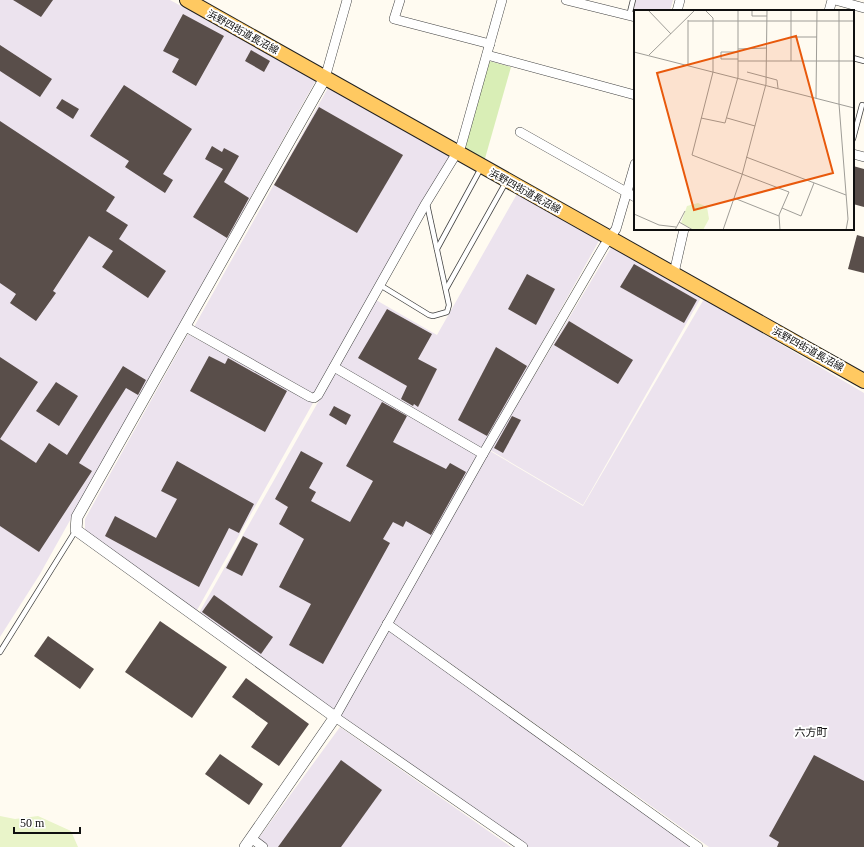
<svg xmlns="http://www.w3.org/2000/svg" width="864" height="847" viewBox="0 0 864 847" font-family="'Times New Roman','Noto Sans JP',serif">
<rect width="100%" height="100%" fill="#fffbf1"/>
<g fill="#ece3ee">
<polygon points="0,0 170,0 316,80 40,574 0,637"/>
<polygon points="636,0 673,0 670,11 635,11 635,14 633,13"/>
<polygon points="328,88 450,156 314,394 194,327"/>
<polygon points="517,194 600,239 482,450 339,366 376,300 437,335"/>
<polygon points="612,246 702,296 583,505 490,450"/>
<polygon points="704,299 864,393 864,847 709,847 392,622 490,451 583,506"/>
<polygon points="188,334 313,403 196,612 85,533 85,519"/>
<polygon points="335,372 478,455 334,712 199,613"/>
<polygon points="389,629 691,847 527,847 340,717"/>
<polygon points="340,727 511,847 269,847 258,839"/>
</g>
<polygon fill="#d9eeb6" points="489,61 511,67 484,162 464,150"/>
<polygon fill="#e9f4c9" points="0,816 15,819 38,816 71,831 78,847 0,847"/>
<g fill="#594e4a">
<polygon points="13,0 53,0 41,17"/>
<polygon points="183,14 224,36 196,86 172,72 179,59 163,51"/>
<polygon points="0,45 52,79 40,97 0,71"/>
<polygon points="251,50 270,61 264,72 245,61"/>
<polygon points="124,85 192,129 163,174 173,180 165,193 125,167 129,161 90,136"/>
<polygon points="62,99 79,109 73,119 56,108"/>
<polygon points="319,107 403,155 357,233 274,185"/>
<polygon points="0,121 115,197 106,211 128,225 119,239 166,271 148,298 102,267 113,251 89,236 53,291 56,293 36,321 10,303 16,294 0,283"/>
<polygon points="212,146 222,152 224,148 239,156 224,182 249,198 227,238 193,217 223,169 205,159"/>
<polygon points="853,166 864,169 864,207 853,204"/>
<polygon points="857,235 864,237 864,273 848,269"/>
<polygon points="634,264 697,300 684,323 620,287"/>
<polygon points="527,274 555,289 536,325 508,309"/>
<polygon points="387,309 432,334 418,359 437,369 418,407 414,404 413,406 401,399 407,386 358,358"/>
<polygon points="569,321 633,360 618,384 554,345"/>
<polygon points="496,347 527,366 487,436 458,420"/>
<polygon points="209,356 225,364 228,358 287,391 265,432 190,391"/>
<polygon points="0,357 38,382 0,439 36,463 49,443 67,455 123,366 146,380 138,395 126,388 110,413 79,463 92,471 39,552 0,526"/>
<polygon points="56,382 78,396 59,426 36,411"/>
<polygon points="382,402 407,416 393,442 446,469 450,463 466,472 431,535 406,521 403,527 393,522 383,539 390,543 323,664 289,645 311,604 279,587 304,539 279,524 288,507 275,499 301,451 323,463 309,488 316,492 311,501 350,522 373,481 346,466"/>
<polygon points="334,406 351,415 346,425 329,415"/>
<polygon points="512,416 521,420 503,453 494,448"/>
<polygon points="177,461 254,504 239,533 229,528 199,587 105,536 115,516 156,538 177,499 161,491"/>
<polygon points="243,536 258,544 242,576 226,568"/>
<polygon points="214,595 273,637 261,654 202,612"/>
<polygon points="160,621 227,667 192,718 125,672"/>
<polygon points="48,636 94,669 80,689 34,656"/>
<polygon points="246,678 309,724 279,766 251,747 268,723 232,697"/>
<polygon points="220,754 263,784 249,805 205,774"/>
<polygon points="814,755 864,781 864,847 777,847 779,842 769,836"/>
<polygon points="341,760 382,790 341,847 278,847"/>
</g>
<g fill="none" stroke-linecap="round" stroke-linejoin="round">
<defs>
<g id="service">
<polyline points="629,16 633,0"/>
<polyline points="853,58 864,61"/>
<polyline points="853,139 862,105"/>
<polyline points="437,249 481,168"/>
<polyline points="380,285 429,315 433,316 447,312 449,305 427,204"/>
<polyline points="446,289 506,182"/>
<polyline points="0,652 76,530"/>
</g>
<g id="minor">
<polyline points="400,0 394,19 490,44"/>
<polyline points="566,0 635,17"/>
<polyline points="835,0 864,8"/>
<polyline points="677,11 680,0"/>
<polyline points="829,11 832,0"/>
<polyline points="487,55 635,95"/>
<polyline points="325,78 347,0"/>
<polyline points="520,132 635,197"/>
<polyline points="853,154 864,157"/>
<polyline points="674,273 684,229"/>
<polyline points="186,327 310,397 314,398 318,395 426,203 461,146 502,0"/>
<polyline points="334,367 483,454"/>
<polyline points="387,624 698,847"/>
<polyline points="251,838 263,847"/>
<polyline points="523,847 335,717 483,454 604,246 616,229 635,164"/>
</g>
<polyline id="tertiary" points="245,847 335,717 76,530 77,517 325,78"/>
<polyline id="primary" points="187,0 864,381"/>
</defs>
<use href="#service" stroke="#424242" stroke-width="6"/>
<use href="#minor" stroke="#424242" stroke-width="10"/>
<use href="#tertiary" stroke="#424242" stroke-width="12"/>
<use href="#primary" stroke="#202020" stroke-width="16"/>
<use href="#service" stroke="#fff" stroke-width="4.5"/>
<use href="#minor" stroke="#fff" stroke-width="9"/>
<use href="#tertiary" stroke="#fff" stroke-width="11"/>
<use href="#primary" stroke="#ffc961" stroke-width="14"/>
</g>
<g text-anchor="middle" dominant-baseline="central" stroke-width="4" stroke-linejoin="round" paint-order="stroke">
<g font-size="10" fill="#0f0f0f" stroke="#fff">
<text transform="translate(243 32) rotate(29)">浜野四街道長沼線</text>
<text transform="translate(525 191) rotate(29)">浜野四街道長沼線</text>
<text transform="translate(808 349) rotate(29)">浜野四街道長沼線</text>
</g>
<g font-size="11" fill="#0f0f0f" stroke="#fff">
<text x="811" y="732">六方町</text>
</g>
</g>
<g transform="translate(634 10)">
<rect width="220" height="220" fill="#fffbf1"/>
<path d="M 64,193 L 73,197 L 75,209 L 69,220 L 60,220 L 47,213 L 53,196 Z" fill="#e9f4c9"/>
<path fill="none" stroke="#9f9d97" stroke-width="1" d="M 14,0 L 37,24M 71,0 L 79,8 L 79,62 L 58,145 L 155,182 L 145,205 L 146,220M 118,0 L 118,6 L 133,6M 205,0 L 205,94 L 214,209 L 212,220M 54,11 L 220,11M 157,27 L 183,27M 104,39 L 133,38M 0,42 L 220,98M 15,45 L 61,0M 104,49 L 87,49 L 87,42 L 104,42M 104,51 L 220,51M 157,51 L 157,0M 54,55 L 54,10M 113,62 L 143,70 L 144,78M 182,88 L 183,0M 67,108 L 91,113 L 104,67 L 104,0M 93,108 L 121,116M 112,147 L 212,185M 100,188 L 145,206M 148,198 L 167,206 L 180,173M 0,204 L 25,215 L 42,217M 45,212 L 59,220M 41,220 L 51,201M 89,220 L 108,165 L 132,74 L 133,0"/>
<path fill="#e8590c" fill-opacity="0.15" stroke="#e8590c" stroke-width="2" d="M 162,26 L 199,163 L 60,200 L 23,63 Z"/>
<rect width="220" height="220" fill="none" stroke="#0f0f0f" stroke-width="2"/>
</g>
<path d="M14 827v6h66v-6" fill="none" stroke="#0f0f0f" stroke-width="2"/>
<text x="20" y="827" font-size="12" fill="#0f0f0f" stroke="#ffffff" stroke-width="3" paint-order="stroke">50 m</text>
</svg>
